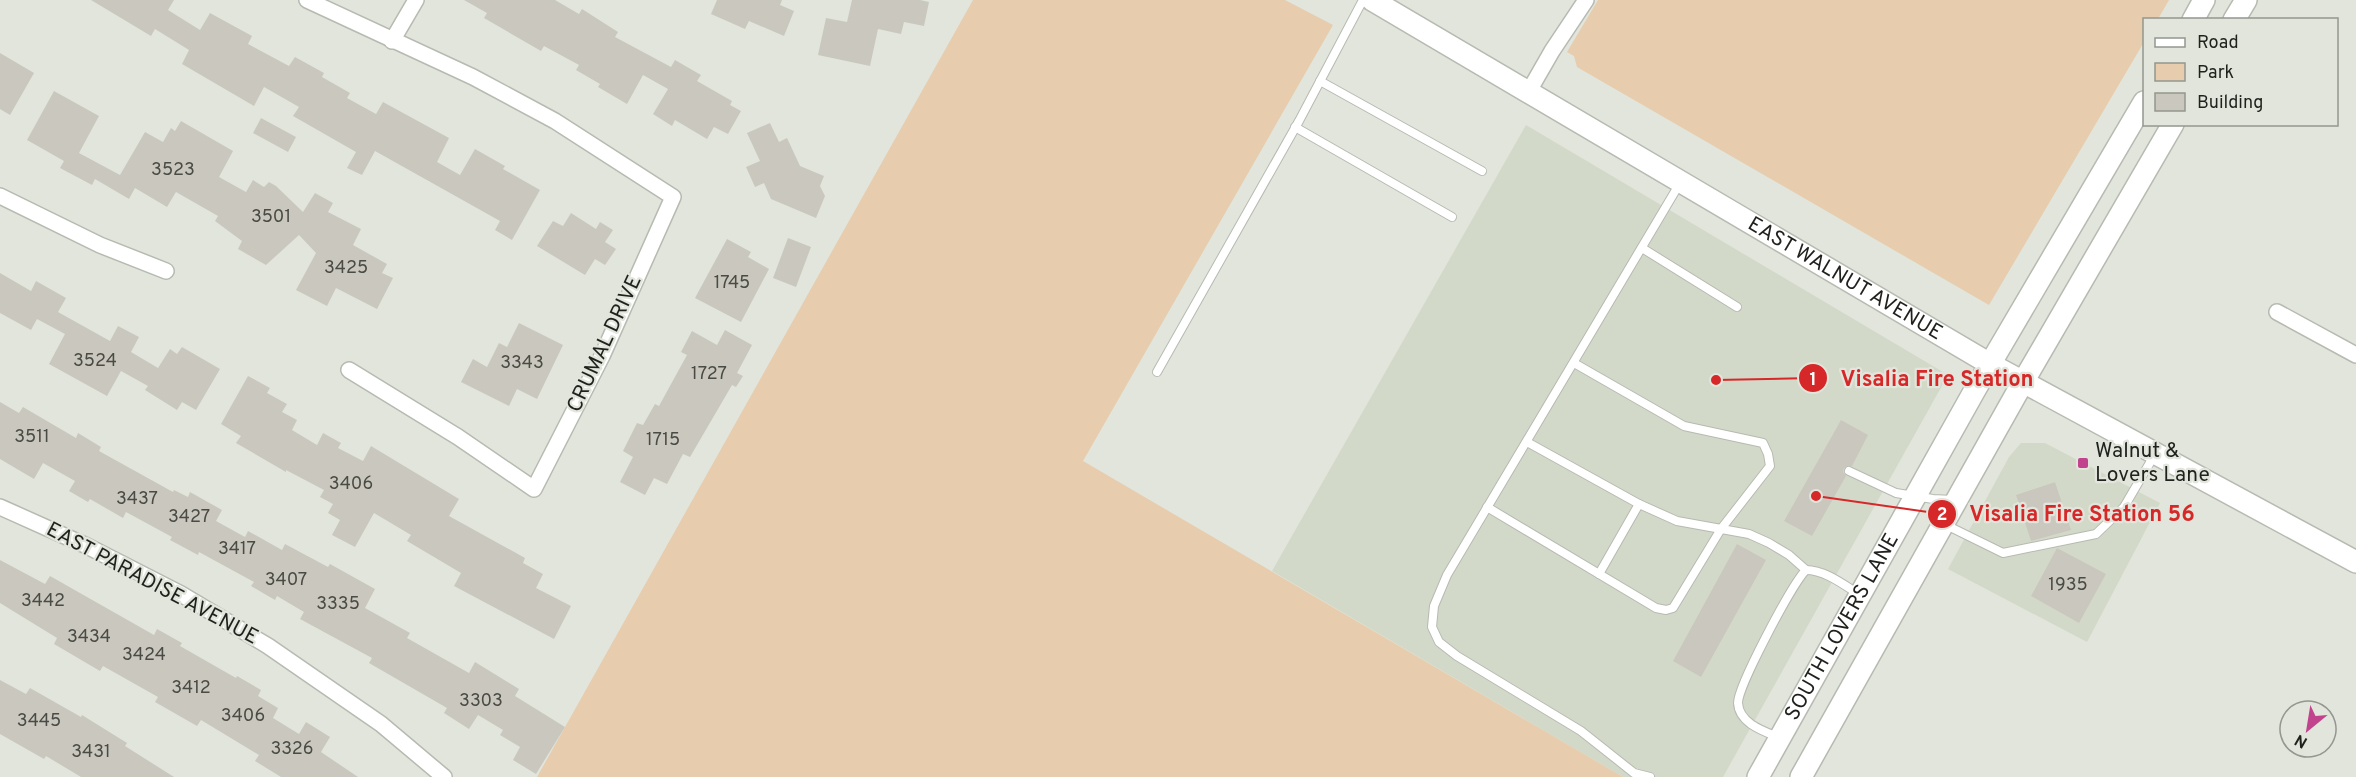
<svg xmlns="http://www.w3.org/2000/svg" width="2356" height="777" viewBox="0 0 2356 777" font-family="Overpass,sans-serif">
<rect width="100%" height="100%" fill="#e1e5db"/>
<g fill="#d3d9c9">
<polygon points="1526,125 1948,375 1723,777 1623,777 1272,571"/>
<polygon points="2021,443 2045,443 2160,503 2087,642 1948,569 2009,457"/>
</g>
<g fill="#e7ccae">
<polygon points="973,0 1285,0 1333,25 1083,461 1623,777 537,777"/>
<polygon points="1598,0 2169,0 2158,19 2144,20 2144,42 1989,305 1577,67 1574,56 1567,52"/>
</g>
<g fill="#cac8be">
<polygon points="91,0 174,0 168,10 200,30 210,13 252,36 248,44 289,66 295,57 324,73 322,77 350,93 347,98 376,114 383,102 449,138 437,162 460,175 475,149 505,166 503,169 540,190 512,240 495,230 500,221 375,151 362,175 347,168 356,152 293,116 299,107 264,87 254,106 182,64 189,50 155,29 151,36"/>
<polygon points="464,0 555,0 579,14 582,9 618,32 615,37 671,67 675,60 701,75 697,81 732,101 730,105 741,111 728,134 714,127 707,139 675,120 672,126 653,114 668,89 643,75 627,104 598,87 600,84 576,70 579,65 544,46 541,51 484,18 487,13"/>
<polygon points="717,0 782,0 780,5 794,11 784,36 749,21 745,29 711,14"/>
<polygon points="852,0 920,0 929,2 924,26 904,22 901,34 878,29 870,66 818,55 826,18 847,22"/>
<polygon points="0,53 34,73 10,115 0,109"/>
<polygon points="54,91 99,116 79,153 120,175 145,132 163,142 171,128 175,131 181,121 233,151 219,177 246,192 253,180 264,187 269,182 276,186 303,212 315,193 333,203 328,212 361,229 353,245 387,264 382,273 393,278 377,309 336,288 327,306 296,290 316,253 299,235 266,265 238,249 242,241 215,221 218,216 176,192 167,207 135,188 129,199 95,179 92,185 60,168 64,161 27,140"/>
<polygon points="261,118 296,137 288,152 253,133"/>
<polygon points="770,123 779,142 787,138 800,166 824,176 820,186 825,196 816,218 771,199 764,183 755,187 746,167 760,161 747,133"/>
<polygon points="571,213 596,229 600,222 613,230 605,242 616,249 605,265 595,259 585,275 537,246 553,221 563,226"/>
<polygon points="788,238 811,247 796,287 773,278"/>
<polygon points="727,239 751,252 748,257 769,269 741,322 695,298"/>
<polygon points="0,273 31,291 36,281 66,298 58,312 110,341 118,326 139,337 131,352 158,368 170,349 177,354 182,347 220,369 196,410 182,402 177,410 145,390 148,386 121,371 107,396 49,364 65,334 37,319 31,330 0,313"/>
<polygon points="519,323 563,345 537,399 517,389 509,406 461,382 473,359 487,367 499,343 507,347"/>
<polygon points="725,330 752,345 737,373 743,376 736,387 732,385 690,457 683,454 667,484 654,478 645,495 620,482 633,457 623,451 637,423 643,425 655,404 659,406 687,355 681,352 692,331 717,345"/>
<polygon points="248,376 270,388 267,393 287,404 282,412 297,420 292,430 317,445 323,433 341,443 338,448 363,461 371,446 459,499 449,516 525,558 523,563 543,574 536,588 571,606 554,639 454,586 461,573 407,541 411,535 374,513 355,547 332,535 340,520 328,513 333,504 320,497 324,490 286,470 286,472 236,443 241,436 221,424"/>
<polygon points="0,402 19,413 23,407 76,438 78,433 101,447 99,451 173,492 174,490 188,497 190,492 222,510 216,521 245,537 248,531 282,550 285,544 328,567 330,564 375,589 365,608 410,633 407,638 469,673 475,662 519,689 515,696 565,727 536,774 513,760 520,747 500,735 503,730 478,715 469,729 444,713 447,708 369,663 372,658 300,619 304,612 277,596 275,600 251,586 254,582 199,552 198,555 170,540 172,537 126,512 123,518 90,499 88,502 69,491 75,481 43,463 34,479 0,459"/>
<polygon points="1841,420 1868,435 1852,466 1844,468 1843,472 1846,476 1812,536 1784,521"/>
<polygon points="2055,482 2071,530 2031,541 2016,495"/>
<polygon points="1737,544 1766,560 1701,677 1673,661"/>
<polygon points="2057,548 2106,574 2079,623 2031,596"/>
<polygon points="0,560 45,584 50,576 154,635 157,629 182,643 180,646 236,678 237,676 261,690 258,696 278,708 273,718 299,734 306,722 330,737 321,752 358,777 281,777 255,761 259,755 201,720 197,726 155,702 158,697 103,666 100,671 54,644 57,638 0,603"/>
<polygon points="0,680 26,694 30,688 81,717 82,715 127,743 125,746 174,777 81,777 46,756 44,759 0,734"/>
</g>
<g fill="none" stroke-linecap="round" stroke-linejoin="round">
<defs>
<g id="lane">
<polyline points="1320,81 1482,171"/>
<polyline points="1295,127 1452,217"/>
<polyline points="1642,248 1737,307"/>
<polyline points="1157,372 1299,121 1363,0"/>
<path d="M 1527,442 L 1639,504 L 1677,521 L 1749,534 L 1769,543 L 1789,555 L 1806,570 C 1825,570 1844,585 1860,595"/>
<polyline points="1849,471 1896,493 1933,499 1953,500"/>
<polyline points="1487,507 1656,608 1666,610 1673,608 1721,529 1770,466 1768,454 1763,443 1684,426 1574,363"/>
<polyline points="1944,524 2003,553 2096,534 2124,507 2155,454"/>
<polyline points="1599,574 1639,504"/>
<path d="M 1778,737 C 1763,731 1739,723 1738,703 C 1738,686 1792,584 1806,570"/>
<polyline points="1650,777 1634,773 1581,731 1457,656 1439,642 1432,627 1434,606 1447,575 1680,183"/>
</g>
<g id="street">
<polyline points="307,0 473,77 555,121 673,197 602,356 534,489 458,437 349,370"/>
<polyline points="392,41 416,0"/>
<polyline points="1529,91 1552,51 1586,0"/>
<polyline points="0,196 100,245 166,271"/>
<polyline points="2277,312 2356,355"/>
<polyline points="0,507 87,546 181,594 268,646 381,724 444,777"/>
</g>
<g id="secondary">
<path id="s1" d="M 1372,0 L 1990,364 L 2356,562"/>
<polyline points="2193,20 2204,0"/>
<polyline points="2234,20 2246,0"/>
<path id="s2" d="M 1758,777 L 1976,388 L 2144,102"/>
<polyline points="1801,777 2023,382 2173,124"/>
</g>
</defs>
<use href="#lane" stroke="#b6bab1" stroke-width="10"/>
<use href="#street" stroke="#b6bab1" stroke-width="18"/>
<use href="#secondary" stroke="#b6bab1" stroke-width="24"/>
<use href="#lane" stroke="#fff" stroke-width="8"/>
<use href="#street" stroke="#fff" stroke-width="15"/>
<use href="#secondary" stroke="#fff" stroke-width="21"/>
</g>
<rect fill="#c1428d" stroke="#e1e5db" stroke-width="2" x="2077" y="457" width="12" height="12" rx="3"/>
<g text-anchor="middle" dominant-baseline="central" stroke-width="4.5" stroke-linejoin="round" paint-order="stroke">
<g font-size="18" fill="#4a4b45">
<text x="173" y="170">3523</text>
<text x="271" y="217">3501</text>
<text x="346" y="268">3425</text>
<text x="732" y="283">1745</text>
<text x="95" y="361">3524</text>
<text x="522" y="363">3343</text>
<text x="709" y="374">1727</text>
<text x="32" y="437">3511</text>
<text x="663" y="440">1715</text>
<text x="351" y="484">3406</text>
<text x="137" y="499">3437</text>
<text x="189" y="517">3427</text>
<text x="237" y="549">3417</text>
<text x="286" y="580">3407</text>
<text x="2068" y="585">1935</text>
<text x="43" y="601">3442</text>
<text x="338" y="604">3335</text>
<text x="89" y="637">3434</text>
<text x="144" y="655">3424</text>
<text x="191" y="688">3412</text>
<text x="481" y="701">3303</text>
<text x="243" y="716">3406</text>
<text x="39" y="721">3445</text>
<text x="292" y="749">3326</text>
<text x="91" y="752">3431</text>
</g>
<g font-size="21" fill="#1f211d" stroke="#e1e5db">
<text stroke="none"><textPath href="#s1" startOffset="549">EAST WALNUT AVENUE</textPath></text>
<text transform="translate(605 344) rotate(-65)">CRUMAL DRIVE</text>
<text transform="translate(152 584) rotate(28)">EAST PARADISE AVENUE</text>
<text stroke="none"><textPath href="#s2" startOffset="172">SOUTH LOVERS LANE</textPath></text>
</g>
<g font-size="21" fill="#1f211d" stroke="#e1e5db" text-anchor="start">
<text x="2095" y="451">Walnut &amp;<tspan x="2095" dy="24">Lovers Lane</tspan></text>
</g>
</g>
<path fill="none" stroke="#d62828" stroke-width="2" d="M1716 380L1813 378M1816 496L1942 514"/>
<g fill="#d62828" stroke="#e1e5db" stroke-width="2">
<circle cx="1716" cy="380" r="6"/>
<circle cx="1816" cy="496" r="6"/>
<circle cx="1813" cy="378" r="15"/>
<circle cx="1942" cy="514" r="15"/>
</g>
<g font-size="18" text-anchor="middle" font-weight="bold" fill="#fff">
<text x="1813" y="385">1</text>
<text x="1942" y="520">2</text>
</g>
<g font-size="22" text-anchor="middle" font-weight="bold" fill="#d62828" stroke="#e1e5db" stroke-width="4.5" stroke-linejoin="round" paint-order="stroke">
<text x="1937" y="386">Visalia Fire Station</text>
<text x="2082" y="521">Visalia Fire Station 56</text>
</g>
<rect x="2143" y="18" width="195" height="108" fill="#e1e5db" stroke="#93978f" stroke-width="1.5"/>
<rect x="2155" y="38" width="30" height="9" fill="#ffffff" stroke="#93978f" stroke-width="1.5"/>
<text x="2197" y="48" font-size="18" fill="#1f211d">Road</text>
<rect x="2155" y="63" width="30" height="18" fill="#e7ccae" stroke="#93978f" stroke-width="1.5"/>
<text x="2197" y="78" font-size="18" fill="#1f211d">Park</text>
<rect x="2155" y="93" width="30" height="18" fill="#cac8be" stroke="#93978f" stroke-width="1.5"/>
<text x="2197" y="108" font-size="18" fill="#1f211d">Building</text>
<g transform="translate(2308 729) rotate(210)"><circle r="28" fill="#e1e5db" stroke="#93978f" stroke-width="1.5"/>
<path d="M0-4.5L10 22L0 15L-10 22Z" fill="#c1428d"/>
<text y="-9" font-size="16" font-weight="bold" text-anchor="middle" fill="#1f211d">N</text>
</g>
</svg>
